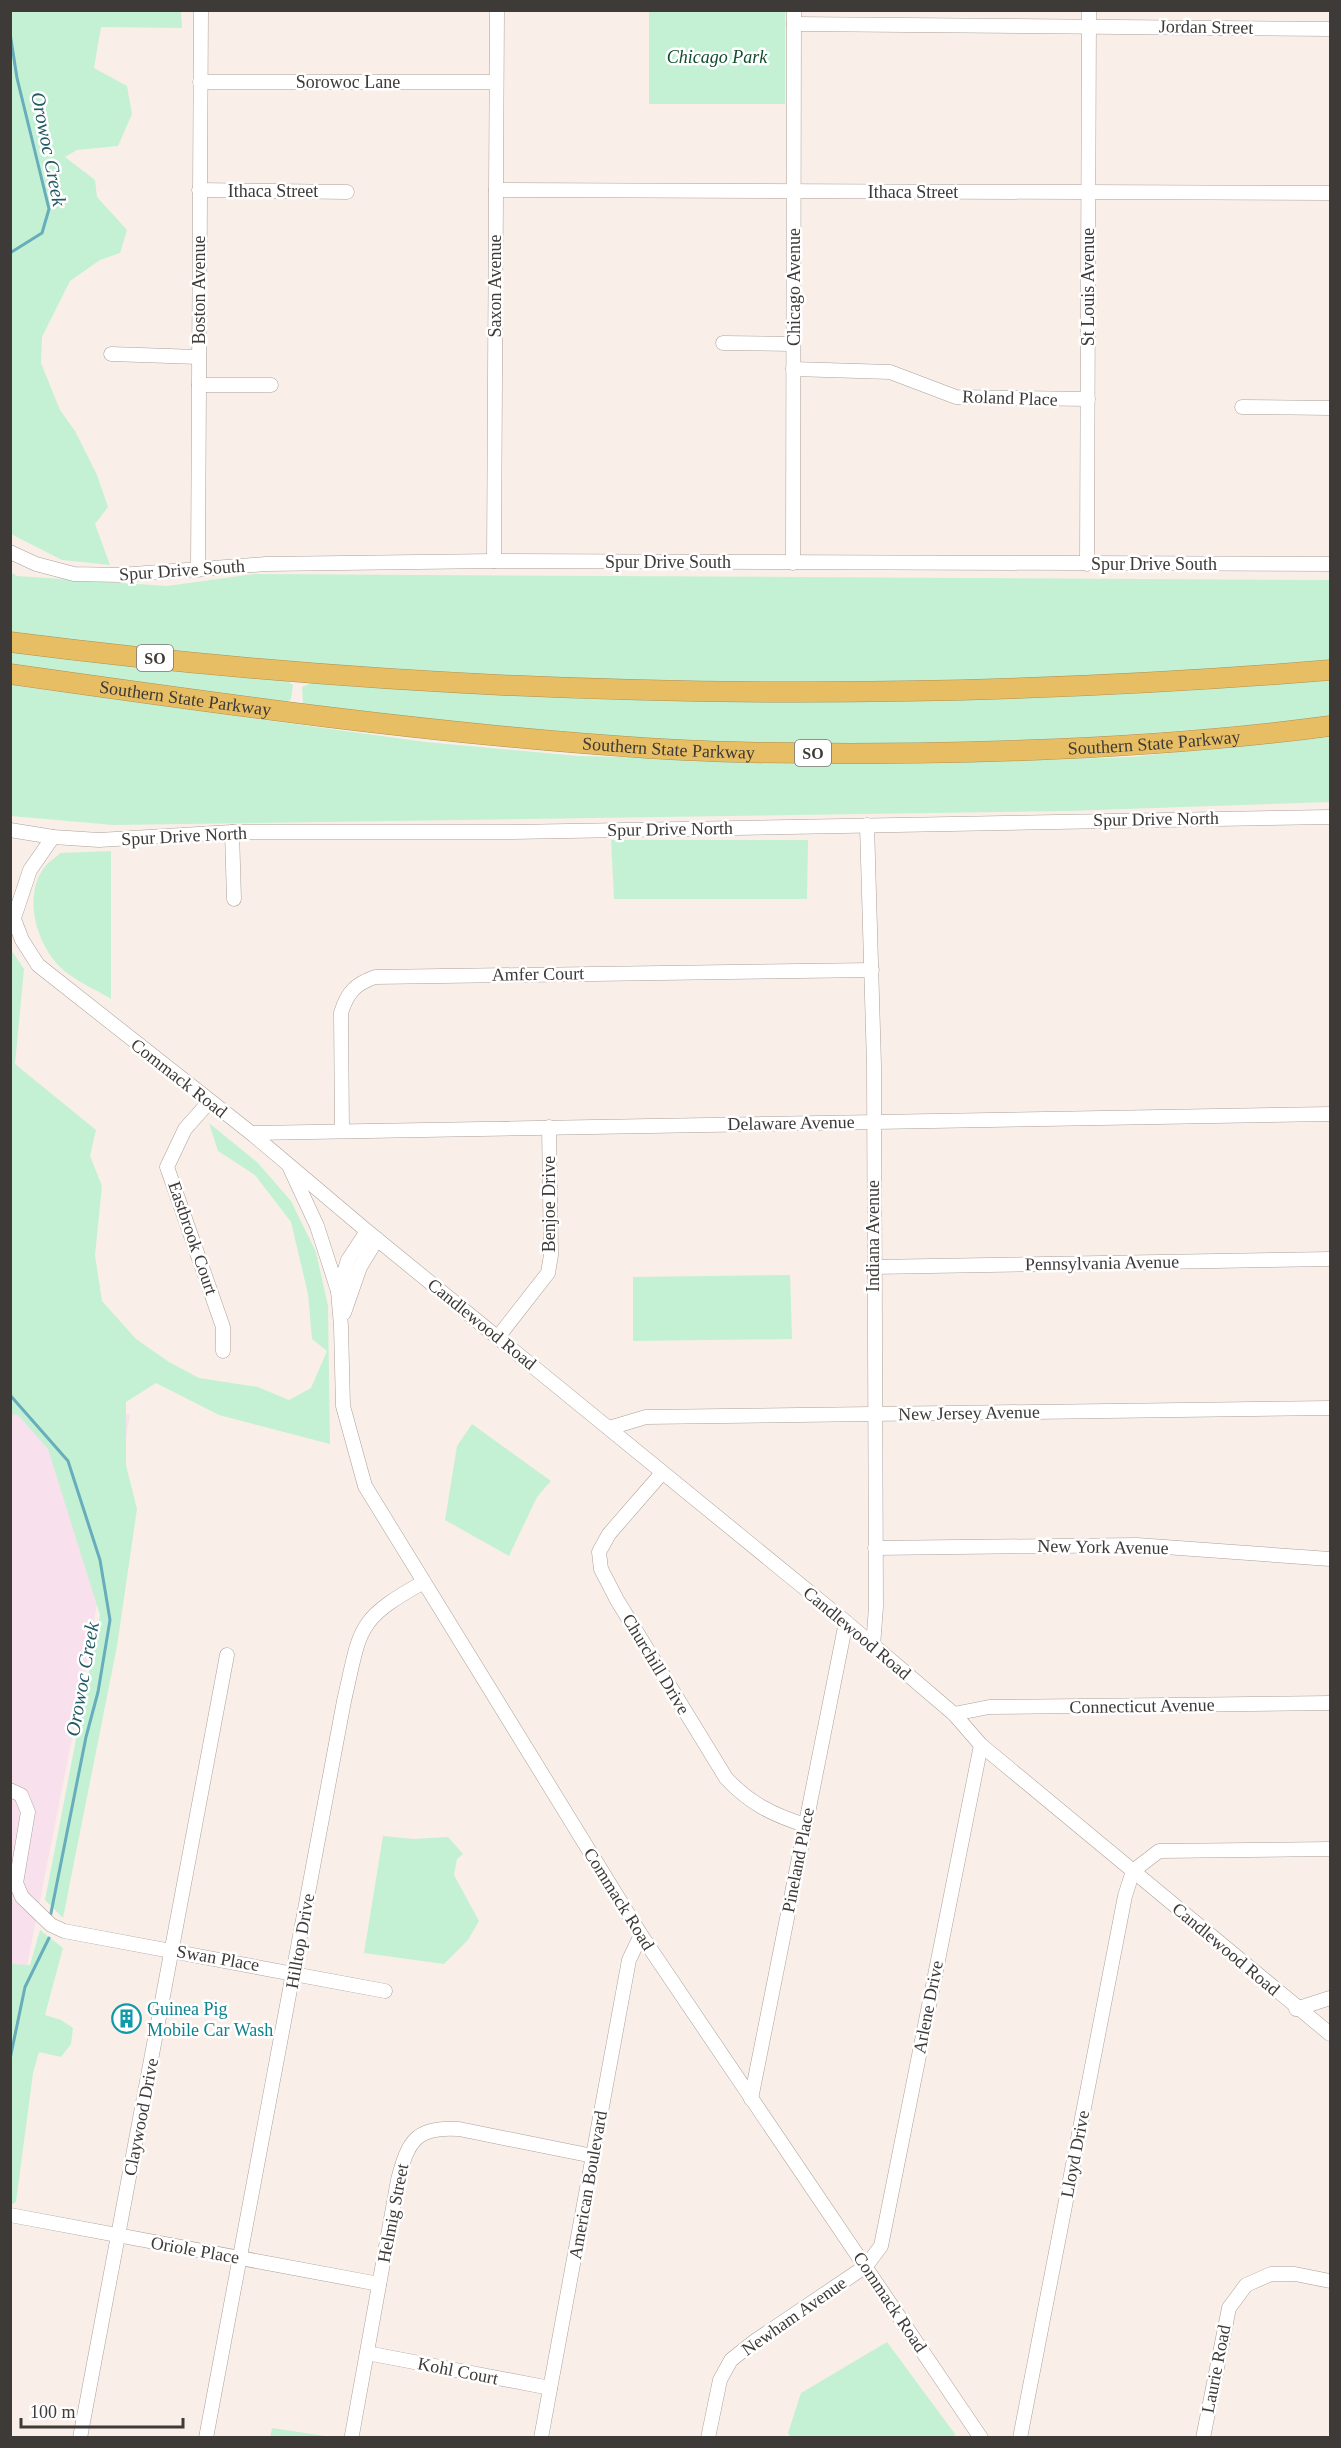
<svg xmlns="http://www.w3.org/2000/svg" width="1341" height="2448" viewBox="0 0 1341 2448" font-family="Georgia,serif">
<rect width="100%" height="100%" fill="#faefe8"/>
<polygon fill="#f8e0ec" points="11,1392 130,1415 83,1683 11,2046"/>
<g fill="#c4f1d3">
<polygon points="11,10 181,11 182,28 101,27 94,68 127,86 132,114 118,146 77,150 65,157 95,180 97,197 127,230 120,253 100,260 70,281 42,337 41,363 60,410 75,431 97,475 108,507 95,524 110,565 62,560 11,534"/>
<rect x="649" y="11" width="136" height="93"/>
<path d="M 10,572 L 17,576 L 167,586 L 254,574 L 1330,580 L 1330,660 C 891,696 448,690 11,633 Z"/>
<polygon points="11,652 213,675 287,681 293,685 291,699 285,703 11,665"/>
<path d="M 1330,679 L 1330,717 C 1082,744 831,752 581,736 C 488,730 396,717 303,704 L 302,687 L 311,683 C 651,704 991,709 1330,679 Z"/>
<polygon points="11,685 426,742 578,756 911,764 1130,757 1330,737 1330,802 1067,811 113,825 11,816"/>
<polygon points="611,840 808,840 807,899 614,899"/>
<path d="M 111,851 L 111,999 C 95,989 73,980 60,967 C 37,944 23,898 43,869 C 47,863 55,858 60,853 Z"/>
<polygon points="10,948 24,969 15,1064 96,1130 90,1156 102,1186 95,1255 102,1301 136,1339 169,1362 199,1378 258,1387 289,1400 311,1388 327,1351 312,1339 308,1294 291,1222 255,1175 218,1151 209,1123 258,1163 291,1201 316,1252 328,1306 330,1444 219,1415 156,1383 126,1402 126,1465 137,1509 117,1646 63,1918 45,1900 100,1615 48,1449 18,1415 11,1414"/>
<polygon points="790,1275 792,1339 633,1341 633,1277"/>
<polygon points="472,1424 551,1481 537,1497 509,1556 445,1520 457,1446"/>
<polygon points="383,1836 413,1839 448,1837 463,1854 457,1859 454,1875 479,1921 468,1940 444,1964 364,1953"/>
<polygon points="40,1930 63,1948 45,2015 61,2020 73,2028 71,2044 61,2057 39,2052 33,2073 16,2202 11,2205 11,1964 30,1965"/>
<polygon points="887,2342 955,2434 954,2437 790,2437 788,2433 801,2393"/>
<polygon points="272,2428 332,2437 270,2437"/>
</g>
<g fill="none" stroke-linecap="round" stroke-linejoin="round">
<g stroke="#67adbb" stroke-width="3">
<polyline points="10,33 17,78 49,209 42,233 10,253"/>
<polyline points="10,1395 68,1461 100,1560 110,1620 98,1692 86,1737 50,1918"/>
<polyline points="10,2059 25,1987 49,1938"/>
</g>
<defs>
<g id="minor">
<polyline points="794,24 1330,29"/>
<polyline points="200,82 496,82"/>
<polyline points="199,190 347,192"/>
<polyline points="496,190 1330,193"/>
<polyline points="723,343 793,344"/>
<polyline points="111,354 198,357"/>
<polyline points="793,369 890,372 956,397 1088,399"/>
<polyline points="199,385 271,385"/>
<polyline points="1242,407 1330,408"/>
<polyline points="10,552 36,564 74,574 120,575 266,564 494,561 1330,564"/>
<polyline points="494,561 497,10"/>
<polyline points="793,563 794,10"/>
<polyline points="1087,564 1089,10"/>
<polyline points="198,570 201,10"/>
<polyline points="867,825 874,1065 876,1607 873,1646"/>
<polyline points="10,830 53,837 99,840 232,832 512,832 1330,817"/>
<polyline points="232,832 234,899"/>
<polyline points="10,909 22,940 38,965 251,1133 367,1231 846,1622 954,1714 981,1745 1330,2034"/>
<polyline points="14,918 30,870 53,837"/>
<polyline points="209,1102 185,1129 167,1167 223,1327 223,1351"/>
<path d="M 342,1130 L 341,1013 C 347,993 355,984 375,977 L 872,970"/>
<polyline points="251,1133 1330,1114"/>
<polyline points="290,1168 317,1226 338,1291"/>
<polyline points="367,1231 348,1260 338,1291 341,1326 343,1406 365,1486 641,1935 981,2438"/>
<polyline points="873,1267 1330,1259"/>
<polyline points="344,1313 360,1267 377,1239"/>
<polyline points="498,1337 548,1273 551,1255 549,1127"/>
<polyline points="609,1428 646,1417 1330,1408"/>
<path d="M 662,1473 L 609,1534 L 599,1552 L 601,1569 L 617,1600 L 726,1778 C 749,1803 773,1815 805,1825"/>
<polyline points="875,1548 1137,1545 1330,1559"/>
<polyline points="954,1714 989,1707 1330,1703"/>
<polyline points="10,1790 21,1795 28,1812 16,1883 22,1897 51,1925 64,1931 385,1991"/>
<polyline points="1296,2009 1330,1998"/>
<polyline points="751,2099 846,1622"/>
<polyline points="10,2215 379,2284"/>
<polyline points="367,2353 550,2388"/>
<path d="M 352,2435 L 398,2180 C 408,2141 416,2126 459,2129 L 593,2156"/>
<polyline points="80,2438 227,1655"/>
<path d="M 206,2438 L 344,1701 C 361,1628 355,1620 424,1582"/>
<polyline points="541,2438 629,1960 641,1935"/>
<polyline points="708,2438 720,2380 731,2360 755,2341 866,2266 881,2246 981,1745"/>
<polyline points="1020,2438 1125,1896 1133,1871 1159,1851 1330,1849"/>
<polyline points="1203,2438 1229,2308 1246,2285 1271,2274 1295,2274 1330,2281"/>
</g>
<g id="highway">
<path d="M 10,642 C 447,698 892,706 1330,670"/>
<path id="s1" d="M 10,674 C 221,704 433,734 646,748 C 736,754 828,754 919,753 C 1056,751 1194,744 1330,726"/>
</g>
</defs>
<use href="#minor" stroke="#aba19a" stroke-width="15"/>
<use href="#highway" stroke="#ac9054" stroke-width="21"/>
<use href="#minor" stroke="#fff" stroke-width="14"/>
<use href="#highway" stroke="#e7be64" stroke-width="20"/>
</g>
<defs>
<symbol id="building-ring" viewBox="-11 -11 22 22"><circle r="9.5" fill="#fff" stroke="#0f9aa8" stroke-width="1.5"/><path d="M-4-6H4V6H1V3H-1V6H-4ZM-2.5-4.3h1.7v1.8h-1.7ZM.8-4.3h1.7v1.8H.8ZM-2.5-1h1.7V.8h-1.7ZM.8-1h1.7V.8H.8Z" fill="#0f9aa8"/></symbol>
</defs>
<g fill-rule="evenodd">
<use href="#building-ring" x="110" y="2002" width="33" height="33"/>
</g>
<g text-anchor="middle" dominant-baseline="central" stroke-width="5" stroke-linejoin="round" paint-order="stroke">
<g fill="#fff" stroke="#787573" stroke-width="1.5">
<rect x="137" y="645" width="36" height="26" rx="4.5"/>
<rect x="795" y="740" width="36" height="26" rx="4.5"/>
</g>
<g font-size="16" font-weight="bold" fill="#3e3a37">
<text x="155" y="658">SO</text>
<text x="813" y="753">SO</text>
</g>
<g font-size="18" fill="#3e3a37" stroke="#fff">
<text transform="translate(1206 27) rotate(1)">Jordan Street</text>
<text x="348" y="82">Sorowoc Lane</text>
<text x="273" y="191">Ithaca Street</text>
<text x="913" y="192">Ithaca Street</text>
<text transform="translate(495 286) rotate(-90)">Saxon Avenue</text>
<text transform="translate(794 287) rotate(-90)">Chicago Avenue</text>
<text transform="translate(1088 287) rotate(-90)">St Louis Avenue</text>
<text transform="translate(199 290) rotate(-90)">Boston Avenue</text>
<text transform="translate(1010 398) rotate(2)">Roland Place</text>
<text x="668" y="562">Spur Drive South</text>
<text x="1154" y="564">Spur Drive South</text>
<text transform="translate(182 570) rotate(-4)">Spur Drive South</text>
<text stroke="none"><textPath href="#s1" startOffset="177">Southern State Parkway</textPath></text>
<text stroke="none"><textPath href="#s1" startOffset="1149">Southern State Parkway</textPath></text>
<text stroke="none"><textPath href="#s1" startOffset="663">Southern State Parkway</textPath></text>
<text transform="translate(1156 819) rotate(-1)">Spur Drive North</text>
<text transform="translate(670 829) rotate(-1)">Spur Drive North</text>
<text transform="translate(184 836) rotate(-3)">Spur Drive North</text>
<text transform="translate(538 974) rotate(-1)">Amfer Court</text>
<text transform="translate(179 1078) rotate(38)">Commack Road</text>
<text transform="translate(791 1123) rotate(-1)">Delaware Avenue</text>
<text transform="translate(549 1204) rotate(-90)">Benjoe Drive</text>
<text transform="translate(873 1236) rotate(-90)">Indiana Avenue</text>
<text transform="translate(193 1238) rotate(71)">Eastbrook Court</text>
<text transform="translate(1102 1263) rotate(-1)">Pennsylvania Avenue</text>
<text transform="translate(482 1324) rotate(39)">Candlewood Road</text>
<text transform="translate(969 1413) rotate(-1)">New Jersey Avenue</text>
<text transform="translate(1103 1547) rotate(1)">New York Avenue</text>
<text transform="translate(857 1633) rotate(40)">Candlewood Road</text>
<text transform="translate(656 1664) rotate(59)">Churchill Drive</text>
<text transform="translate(1142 1706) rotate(-1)">Connecticut Avenue</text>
<text transform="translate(798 1860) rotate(-79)">Pineland Place</text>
<text transform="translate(619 1899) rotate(58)">Commack Road</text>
<text transform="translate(300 1941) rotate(-80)">Hilltop Drive</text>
<text transform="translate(1226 1949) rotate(40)">Candlewood Road</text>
<text transform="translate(218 1958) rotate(10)">Swan Place</text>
<text transform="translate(928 2007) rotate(-79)">Arlene Drive</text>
<text transform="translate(141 2117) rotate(-79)">Claywood Drive</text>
<text transform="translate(1075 2154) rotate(-79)">Lloyd Drive</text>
<text transform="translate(588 2185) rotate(-80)">American Boulevard</text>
<text transform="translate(393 2213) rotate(-79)">Helmig Street</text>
<text transform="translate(195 2250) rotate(10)">Oriole Place</text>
<text transform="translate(890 2302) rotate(56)">Commack Road</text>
<text transform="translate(794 2316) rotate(-35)">Newham Avenue</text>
<text transform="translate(1216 2369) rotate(-79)">Laurie Road</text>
<text transform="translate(458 2371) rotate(11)">Kohl Court</text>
</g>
<g font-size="18" font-style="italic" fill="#104d2d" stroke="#fff">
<text x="717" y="57">Chicago Park</text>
</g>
<g font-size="18" fill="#0d838f" stroke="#fff" text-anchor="start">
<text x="147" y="2009">Guinea Pig<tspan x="147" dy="21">Mobile Car Wash</tspan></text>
</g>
<g font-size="20" font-style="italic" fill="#1f5a65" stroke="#fff">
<text transform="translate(49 149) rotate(79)">Orowoc Creek</text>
<text transform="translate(82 1679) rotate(-80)">Orowoc Creek</text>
</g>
</g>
<rect width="1341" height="2448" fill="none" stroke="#3e3a37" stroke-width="24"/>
<path d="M21 2418v9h162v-9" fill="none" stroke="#3e3a37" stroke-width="3"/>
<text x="30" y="2418" font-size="18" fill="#3e3a37" stroke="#ffffff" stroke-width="4.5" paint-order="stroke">100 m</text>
</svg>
